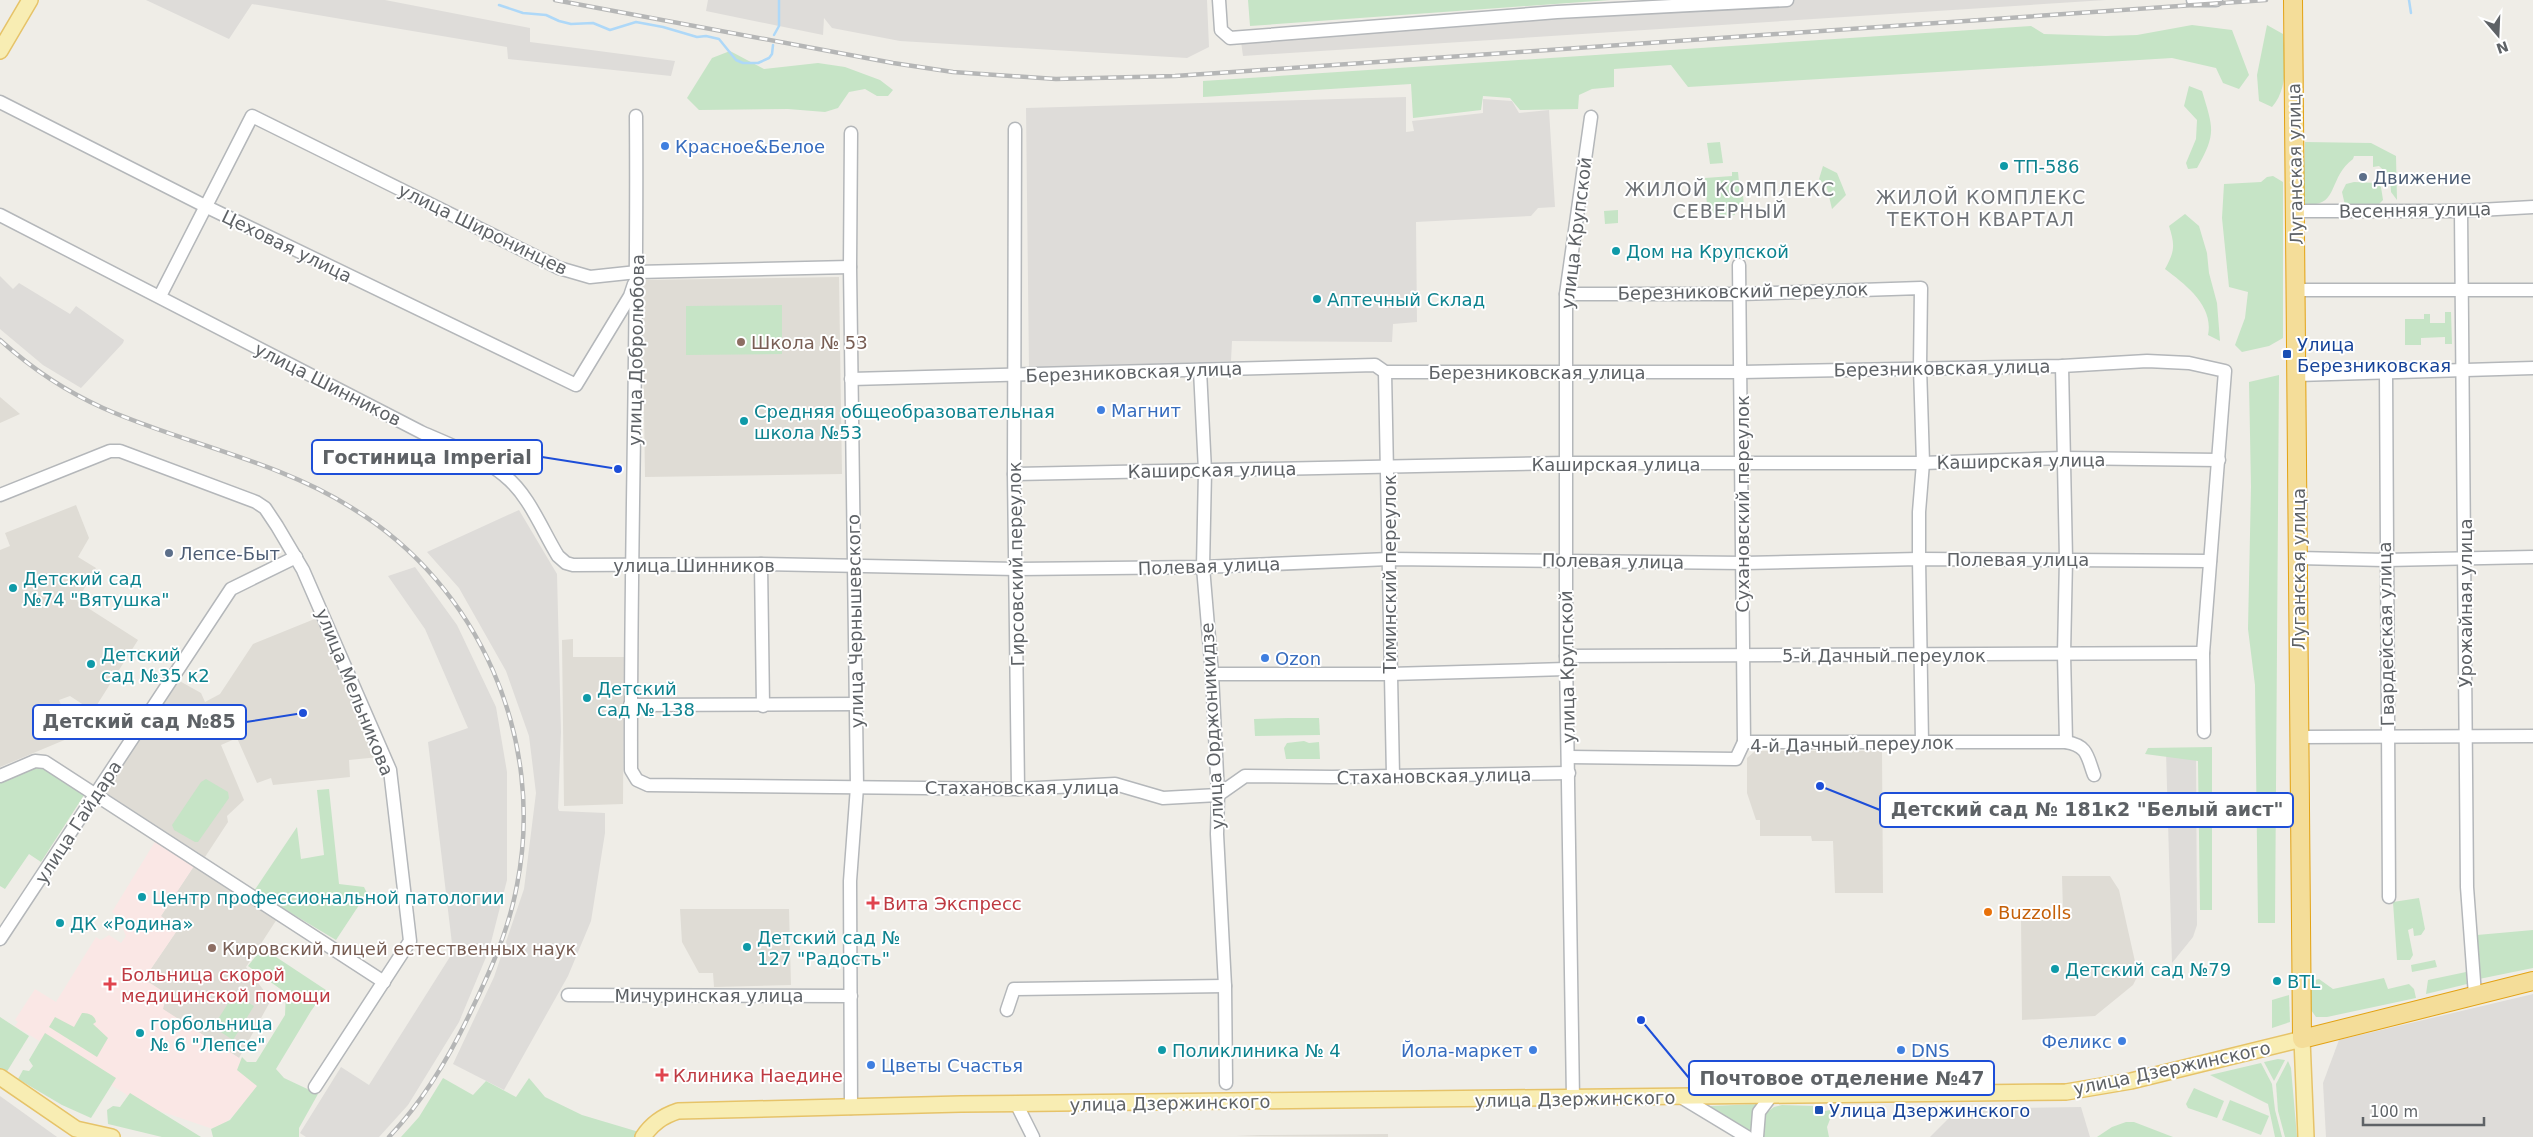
<svg xmlns="http://www.w3.org/2000/svg" width="2533" height="1137" viewBox="0 0 2533 1137" font-family="'DejaVu Sans',sans-serif">
<rect width="100%" height="100%" fill="#efede7"/>
<g fill="#dedcd9">
<polygon points="146,0 385,0 530,28 530,42 675,61 671,76 508,59 507,47 252,4 229,39"/>
<polygon points="708,0 1207,0 1209,47 1187,58 900,41 832,28 824,18 823,35 706,11"/>
<polygon points="1755,0 2106,0 1243,56 1240,34"/>
<polygon points="1406,97 1406,132 1414,131 1412,121 1483,113 1483,99 1512,101 1519,113 1549,110 1555,207 1538,208 1531,216 1416,222 1417,322 1393,324 1392,342 1232,341 1231,361 1029,369 1026,108"/>
<polygon points="0,276 13,289 19,283 70,314 76,306 124,340 123,343 81,388 43,365 0,329"/>
<polygon points="519,510 557,574 561,732 558,808 559,811 605,813 605,833 591,921 568,976 504,1090 453,1064 494,977 524,889 536,793 529,736 506,671 459,588 427,552"/>
<polygon points="415,567 457,625 496,707 507,772 507,880 489,950 459,1022 408,1105 379,1137 306,1137 300,1133 341,1067 369,1085 453,952 428,742 468,728 425,629 388,576"/>
<polygon points="2196,750 2197,925 2193,937 2172,963 2166,751"/>
<polygon points="2533,994 2533,1137 2326,1137 2323,1083 2339,1040"/>
<polygon points="0,1096 57,1137 0,1137"/>
<polygon points="2081,1107 2090,1137 1930,1137 1958,1109"/>
</g>
<g fill="#dfdcd5">
<polygon points="839,277 842,474 645,477 642,280"/>
<polygon points="0,397 20,414 0,423"/>
<polygon points="76,505 89,538 78,557 96,568 77,601 138,640 93,711 70,696 59,700 74,736 0,767 0,550 10,546 5,533"/>
<polygon points="322,616 379,757 349,760 350,777 273,785 271,778 257,783 237,738 221,745 244,800 227,816 228,822 205,857 103,791 176,679 201,693 205,702 220,694 253,644"/>
<polygon points="573,639 573,657 624,657 623,804 564,806 562,640"/>
<polygon points="1755,751 1882,751 1883,893 1835,893 1833,841 1812,841 1811,836 1760,836 1760,820 1756,820 1747,793 1747,758"/>
<polygon points="194,866 277,919 246,967 271,1000 239,1058 162,1009 144,979 178,929 160,917"/>
<polygon points="2062,876 2110,876 2119,890 2138,975 2133,985 2095,1016 2022,1020 2021,916 2063,912"/>
<polygon points="680,909 789,909 791,985 714,987 713,973 699,973 682,942"/>
<polygon points="1388,1134 1388,1137 1236,1136 1261,1135"/>
</g>
<polygon fill="#fae7e5" points="156,840 194,866 161,916 178,929 144,979 167,994 163,1009 239,1058 265,1080 246,1108 240,1109 221,1127 210,1128 145,1106 15,1026 18,1022 15,1020 35,989 56,1002 96,937 101,940 109,935 121,943 126,936 118,917 112,912"/>
<g fill="#c6e4c6">
<polygon points="1248,0 1610,0 1250,26"/>
<polygon points="2192,25 2232,30 2249,75 2239,89 2223,83 2216,68 2172,58 1688,87 1671,65 1614,69 1614,87 1592,89 1579,95 1578,109 1520,110 1510,98 1483,96 1481,110 1413,118 1411,84 1203,97 1203,81 2031,26 2044,34 2106,36 2137,35"/>
<path d="M 2267,25 L 2283,34 C 2285,59 2289,88 2272,107 L 2259,101 L 2257,75 Z"/>
<polygon points="730,51 764,69 818,63 845,67 880,80 893,90 888,96 877,96 865,89 849,92 838,108 825,112 788,109 699,110 687,98 712,58"/>
<path d="M 2189,86 L 2202,91 C 2213,128 2217,133 2197,168 L 2188,169 L 2186,163 L 2196,139 L 2197,120 L 2184,106 Z"/>
<polygon points="1720,142 1723,163 1710,164 1707,143"/>
<path d="M 2305,142 L 2371,143 L 2396,156 L 2397,200 L 2391,192 L 2390,176 L 2379,166 L 2373,167 L 2373,156 L 2354,156 L 2353,159 C 2327,178 2340,209 2303,204 Z"/>
<polygon points="1823,166 1837,173 1846,195 1832,209 1827,188 1819,179"/>
<polygon points="1732,172 1738,172 1739,182 1742,182 1744,207 1735,208 1735,215 1716,216 1707,206 1705,178 1732,176"/>
<polygon points="2273,176 2283,182 2283,338 2269,346 2242,352 2235,345 2245,318 2248,292 2229,287 2222,218 2224,184 2261,182 2267,177"/>
<polygon points="2354,182 2376,183 2381,187 2383,200 2377,206 2345,205 2342,192 2346,184"/>
<polygon points="1618,210 1618,223 1605,224 1604,211"/>
<path d="M 2185,214 L 2199,226 L 2207,253 L 2209,273 L 2217,303 L 2220,341 L 2208,335 C 2214,306 2186,285 2165,269 C 2175,251 2175,245 2169,226 Z"/>
<polygon points="782,305 782,354 686,355 686,306"/>
<polygon points="2445,312 2451,312 2452,344 2445,344 2445,337 2421,338 2421,345 2405,345 2405,319 2424,319 2424,314 2430,314 2430,323 2445,323"/>
<polygon points="2279,375 2275,923 2258,923 2255,685 2248,629 2251,487 2249,382"/>
<polygon points="1288,718 1319,718 1320,735 1255,736 1254,719"/>
<polygon points="1304,741 1309,743 1319,742 1320,759 1286,759 1284,748 1287,743"/>
<polygon points="2212,747 2212,910 2200,910 2198,761 2145,754 2148,748"/>
<polygon points="35,761 88,789 41,862 29,854 5,889 0,886 0,776"/>
<polygon points="206,779 228,792 229,798 198,842 195,842 174,830 172,825 201,782"/>
<polygon points="329,789 339,884 364,887 367,893 336,940 254,891 297,827 301,859 324,855 317,790"/>
<polygon points="2419,898 2425,929 2421,935 2414,936 2413,928 2408,930 2413,955 2410,960 2397,960 2393,902"/>
<polygon points="2533,930 2533,968 2479,979 2477,935"/>
<polygon points="267,951 326,990 311,1011 276,1069 284,1078 318,1094 299,1128 299,1137 213,1137 211,1129 230,1120 257,1086 237,1070 242,1057 247,1062 256,1062 285,1015 286,993 248,966 259,952"/>
<polygon points="2435,960 2437,967 2412,972 2411,965"/>
<polygon points="2466,972 2467,984 2426,994 2428,980"/>
<polygon points="2384,978 2388,989 2409,984 2414,989 2416,998 2327,1017 2316,1017 2311,1010 2311,981 2319,979 2333,989"/>
<polygon points="234,994 254,1006 233,1040 213,1027"/>
<polygon points="2289,995 2290,1022 2272,1028 2272,1000"/>
<path d="M 82,1013 C 88,1013 95,1015 96,1022 L 93,1024 L 108,1038 L 97,1057 L 49,1027 L 55,1017 L 74,1027 Z"/>
<polygon points="0,1017 29,1036 6,1073 0,1069"/>
<polygon points="45,1033 116,1078 91,1118 62,1105 18,1079 23,1070 29,1071 33,1066 29,1060"/>
<polygon points="2278,1059 2285,1060 2274,1081 2264,1062"/>
<polygon points="2288,1061 2291,1068 2297,1137 2285,1137 2278,1111 2276,1084"/>
<polygon points="2261,1063 2272,1084 2275,1110 2282,1137 2275,1137 2268,1104 2210,1075"/>
<polygon points="443,1078 473,1095 486,1081 516,1097 529,1078 545,1097 582,1115 639,1132 636,1137 401,1137 419,1117"/>
<polygon points="2194,1088 2224,1101 2217,1118 2188,1108 2186,1104"/>
<polygon points="130,1093 201,1137 162,1137 108,1124 107,1110 113,1106 120,1107"/>
<polygon points="2230,1100 2269,1116 2261,1135 2222,1120"/>
<polygon points="1758,1104 1753,1133 1711,1109 1711,1106"/>
<polygon points="1782,1105 1813,1106 1817,1113 1834,1109 1827,1127 1829,1137 1764,1137 1765,1114 1774,1107"/>
<polygon points="2126,1122 2134,1122 2173,1137 2097,1137 2112,1127"/>
</g>
<g fill="none" stroke-linecap="round" stroke-linejoin="round">
<g stroke="#aed8f8" stroke-width="2.5">
<polyline points="2409,0 2411,13"/>
<polyline points="499,5 523,13 546,15 559,21 571,24 593,23 610,30 636,22 663,27 697,37 706,36 719,39 736,60 743,63 758,63 769,58 772,54 773,45"/>
<polyline points="774,35 779,26 779,0"/>
</g>
<defs>
<g id="minor">
<polyline points="1219,0 1221,30 1230,38 1557,12 1787,0"/>
<polyline points="2193,0 2216,0"/>
<polyline points="0,102 205,206 576,385 630,296 634,284"/>
<path d="M 636,116 C 638,334 630,552 631,770 L 637,780 L 648,785 L 1018,789 L 1115,784 L 1163,798 L 1218,795 L 1245,776 L 1332,777 L 1569,773"/>
<polyline points="1015,129 1014,474 1018,789"/>
<polyline points="2296,211 2461,211 2533,207"/>
<polyline points="2461,211 2467,887 2475,995"/>
<path d="M 0,215 L 421,432 C 450,445 481,456 505,476 C 529,495 542,530 558,556 L 566,563 L 573,565 L 761,564 L 1017,569 L 1203,567 L 1389,559 L 1744,563 L 1919,559 L 2210,561"/>
<polyline points="1739,265 1744,742"/>
<polyline points="2295,290 2533,290"/>
<polyline points="1566,294 1739,294 1921,288 1920,367 1923,463 1919,512 1919,559 1922,742"/>
<polyline points="160,296 252,116 559,268 590,277 637,272 850,267"/>
<polyline points="2062,366 2066,559 2064,654 2066,742"/>
<polyline points="1200,370 1205,471 1203,567 1212,674 1218,795 1217,834 1225,986 1226,1083"/>
<polyline points="1385,372 1393,776"/>
<polyline points="2386,372 2389,897"/>
<polyline points="2297,375 2533,368"/>
<polyline points="851,379 1375,365 1385,372 1741,372 2062,366 2147,361 2189,363 2225,371 2203,653 2204,732"/>
<polyline points="1014,474 1566,463 1923,463 2063,458 2219,460"/>
<polyline points="0,495 110,451 120,451 256,502 265,508 277,526 303,570 390,770 410,941 315,1087"/>
<polyline points="2298,558 2385,560 2533,557"/>
<polyline points="761,564 763,706"/>
<polyline points="1566,656 2203,653"/>
<polyline points="1212,674 1390,674 1566,669"/>
<polyline points="630,705 857,704"/>
<polyline points="2299,737 2533,736"/>
<path d="M 1569,757 L 1736,759 L 1744,742 L 2066,742 C 2088,746 2087,756 2094,775"/>
<polyline points="0,776 35,761 45,762 384,982"/>
<polyline points="0,939 231,589 296,557"/>
<polyline points="568,995 851,996"/>
<polyline points="1007,1010 1014,989 1225,986"/>
<polyline points="1681,1097 1747,1137"/>
<polyline points="1573,1099 1566,656 1566,294 1591,117"/>
<polyline points="1017,1105 1033,1137"/>
<polyline points="851,1108 850,881 857,787 850,267 851,133"/>
<polyline points="1757,1137 1759,1112 1771,1096"/>
</g>
<g id="major">
<polyline points="0,51 30,0"/>
<polyline points="0,1077 76,1129 112,1137"/>
<path d="M 643,1137 C 652,1123 663,1116 678,1111 L 961,1104 L 2066,1092 L 2131,1081 L 2302,1039 L 2306,1137"/>
</g>
<polyline id="highway" points="2293,0 2302,1039 2533,981"/>
</defs>
<use href="#minor" stroke="#b4b7ba" stroke-width="15"/>
<use href="#major" stroke="#e6c369" stroke-width="18"/>
<use href="#highway" stroke="#e3a213" stroke-width="20"/>
<use href="#minor" stroke="#fff" stroke-width="12"/>
<use href="#major" stroke="#f8edb3" stroke-width="15"/>
<use href="#highway" stroke="#f4dd99" stroke-width="18"/>
<defs>
<g id="rail">
<polyline points="555,0 893,63 953,72 1056,79 1175,76 2266,0"/>
<path d="M 0,340 C 31,368 65,391 103,408 C 184,444 276,460 352,508 C 479,585 546,739 517,885 C 509,929 491,970 471,1011 C 450,1056 424,1100 389,1137"/>
</g>
</defs>
<use href="#rail" stroke="#b5b6b6" stroke-width="4.5"/>
<use href="#rail" stroke="#fff" stroke-width="2.5" stroke-dasharray="8" stroke-linecap="butt"/>
</g>
<g fill="#3f7fe0" stroke="#fff" stroke-width="2">
<circle cx="665" cy="146" r="5"/>
<circle cx="1101" cy="410" r="5"/>
<circle cx="1265" cy="658" r="5"/>
<circle cx="2122" cy="1041" r="5"/>
<circle cx="1533" cy="1050" r="5"/>
<circle cx="1901" cy="1050" r="5"/>
<circle cx="871" cy="1065" r="5"/>
</g>
<g fill="#0f9aa8" stroke="#fff" stroke-width="2">
<circle cx="2004" cy="166" r="5"/>
<circle cx="1616" cy="251" r="5"/>
<circle cx="1317" cy="299" r="5"/>
<circle cx="744" cy="421" r="5"/>
<circle cx="13" cy="588" r="5"/>
<circle cx="91" cy="664" r="5"/>
<circle cx="587" cy="698" r="5"/>
<circle cx="142" cy="897" r="5"/>
<circle cx="60" cy="923" r="5"/>
<circle cx="747" cy="947" r="5"/>
<circle cx="2055" cy="969" r="5"/>
<circle cx="2277" cy="981" r="5"/>
<circle cx="140" cy="1033" r="5"/>
<circle cx="1162" cy="1050" r="5"/>
</g>
<g fill="#5c6f8a" stroke="#fff" stroke-width="2">
<circle cx="2363" cy="177" r="5"/>
<circle cx="169" cy="553" r="5"/>
</g>
<g fill="#8d6e63" stroke="#fff" stroke-width="2">
<circle cx="741" cy="342" r="5"/>
<circle cx="212" cy="948" r="5"/>
</g>
<g fill="#1a4fb4" stroke="#fff" stroke-width="2">
<rect x="2282" y="349" width="10" height="10" rx="2.5"/>
<rect x="1814" y="1105" width="10" height="10" rx="2.5"/>
</g>
<g fill="#e0444e" stroke="#fff" stroke-width="2">
<path d="M870.5 895.5h5v5h5v5h-5v5h-5v-5h-5v-5h5z"/>
<path d="M107.5 976.5h5v5h5v5h-5v5h-5v-5h-5v-5h5z"/>
<path d="M659.5 1067.5h5v5h5v5h-5v5h-5v-5h-5v-5h5z"/>
</g>
<circle fill="#e8710a" stroke="#fff" stroke-width="2" cx="1988" cy="912" r="5"/>
<g text-anchor="middle" dominant-baseline="central" stroke-width="4" stroke-linejoin="round" paint-order="stroke">
<g font-size="18" fill="#366cbe" stroke="#fff" text-anchor="start">
<text x="675" y="146">Красное&amp;Белое</text>
<text x="1111" y="410">Магнит</text>
<text x="1275" y="658">Ozon</text>
<text x="2112" y="1041" text-anchor="end">Феликс</text>
<text x="1523" y="1050" text-anchor="end">Йола-маркет</text>
<text x="1911" y="1050">DNS</text>
<text x="881" y="1065">Цветы Счастья</text>
</g>
<g font-size="18" fill="#5e6266" stroke="#fff">
<text transform="translate(2295 164) rotate(-91)">Луганская улица</text>
<text transform="translate(2415 210) rotate(-1)">Весенняя улица</text>
<text transform="translate(483 229) rotate(26)">улица Широнинцев</text>
<text transform="translate(1576 233) rotate(-83)">улица Крупской</text>
<text transform="translate(287 246) rotate(26)">Цеховая улица</text>
<text transform="translate(1743 291) rotate(-1)">Березниковский переулок</text>
<text transform="translate(636 350) rotate(-89)">улица Добролюбова</text>
<text transform="translate(1942 368) rotate(-1)">Березниковская улица</text>
<text transform="translate(1134 372) rotate(-2)">Березниковская улица</text>
<text x="1537" y="372">Березниковская улица</text>
<text transform="translate(328 384) rotate(27)">улица Шинников</text>
<text transform="translate(2021 461) rotate(-1)">Каширская улица</text>
<text x="1616" y="464">Каширская улица</text>
<text transform="translate(1212 470) rotate(-1)">Каширская улица</text>
<text transform="translate(1742 504) rotate(-90)">Сухановский переулок</text>
<text x="2018" y="559">Полевая улица</text>
<text transform="translate(1613 561) rotate(1)">Полевая улица</text>
<text transform="translate(1016 564) rotate(-91)">Гирсовский переулок</text>
<text x="694" y="565">улица Шинников</text>
<text transform="translate(1209 566) rotate(-2)">Полевая улица</text>
<text transform="translate(2298 569) rotate(-90)">Луганская улица</text>
<text transform="translate(1389 574) rotate(-90)">Тиминский переулок</text>
<text transform="translate(2465 603) rotate(-90)">Урожайная улица</text>
<text transform="translate(855 621) rotate(-91)">улица Чернышевского</text>
<text transform="translate(2386 634) rotate(-91)">Гвардейская улица</text>
<text x="1884" y="655">5-й Дачный переулок</text>
<text transform="translate(1567 667) rotate(-91)">улица Крупской</text>
<text transform="translate(355 692) rotate(68)">улица Мельникова</text>
<text transform="translate(1212 726) rotate(-93)">улица Орджоникидзе</text>
<text transform="translate(1852 744) rotate(-1)">4-й Дачный переулок</text>
<text transform="translate(1434 776) rotate(-1)">Стахановская улица</text>
<text x="1022" y="787">Стахановская улица</text>
<text transform="translate(78 822) rotate(-57)">улица Гайдара</text>
<text x="709" y="995">Мичуринская улица</text>
<text transform="translate(2172 1068) rotate(-12)">улица Дзержинского</text>
<text transform="translate(1575 1099) rotate(-1)">улица Дзержинского</text>
<text transform="translate(1170 1103) rotate(-1)">улица Дзержинского</text>
</g>
<g font-size="18" fill="#0d838f" stroke="#fff" text-anchor="start">
<text x="2014" y="166">ТП-586</text>
<text x="1626" y="251">Дом на Крупской</text>
<text x="1327" y="299">Аптечный Склад</text>
<text x="754" y="411">Средняя общеобразовательная<tspan x="754" dy="21">школа №53</tspan></text>
<text x="23" y="578">Детский сад<tspan x="23" dy="21">№74 "Вятушка"</tspan></text>
<text x="101" y="654">Детский<tspan x="101" dy="21">сад №35 к2</tspan></text>
<text x="597" y="688">Детский<tspan x="597" dy="21">сад № 138</tspan></text>
<text x="152" y="897">Центр профессиональной патологии</text>
<text x="70" y="923">ДК «Родина»</text>
<text x="757" y="937">Детский сад №<tspan x="757" dy="21">127 "Радость"</tspan></text>
<text x="2065" y="969">Детский сад №79</text>
<text x="2287" y="981">BTL</text>
<text x="150" y="1023">горбольница<tspan x="150" dy="21">№ 6 "Лепсе"</tspan></text>
<text x="1172" y="1050">Поликлиника № 4</text>
</g>
<g font-size="18" fill="#4e5e75" stroke="#fff" text-anchor="start">
<text x="2373" y="177">Движение</text>
<text x="179" y="553">Лепсе-Быт</text>
</g>
<g font-size="18" fill="#785e54" stroke="#fff" text-anchor="start">
<text x="751" y="342">Школа № 53</text>
<text x="222" y="948">Кировский лицей естественных наук</text>
</g>
<g font-size="18" fill="#164399" stroke="#fff" text-anchor="start">
<text x="2297" y="344">Улица<tspan x="2297" dy="21">Березниковская</tspan></text>
<text x="1829" y="1110">Улица Дзержинского</text>
</g>
<g font-size="18" fill="#be3a42" stroke="#fff" text-anchor="start">
<text x="883" y="903">Вита Экспресс</text>
<text x="121" y="974">Больница скорой<tspan x="121" dy="21">медицинской помощи</tspan></text>
<text x="673" y="1075">Клиника Наедине</text>
</g>
<g font-size="18" fill="#c56008" stroke="#fff" text-anchor="start">
<text x="1998" y="912">Buzzolls</text>
</g>
<g font-size="19" letter-spacing="1" fill="#6f7378" stroke="#fff">
<text x="1730" y="189">ЖИЛОЙ КОМПЛЕКС<tspan x="1730" dy="22">СЕВЕРНЫЙ</tspan></text>
<text x="1981" y="197">ЖИЛОЙ КОМПЛЕКС<tspan x="1981" dy="22">ТЕКТОН КВАРТАЛ</tspan></text>
</g>
</g>
<path fill="none" stroke="#1d4ed8" stroke-width="2" d="M618 469L542 457M303 713L246 722M1820 786L1880 810M1641 1020L1689 1078"/>
<g fill="#1d4ed8" stroke="#fff" stroke-width="2">
<circle cx="618" cy="469" r="5"/>
<circle cx="303" cy="713" r="5"/>
<circle cx="1820" cy="786" r="5"/>
<circle cx="1641" cy="1020" r="5"/>
</g>
<g fill="#fff" stroke="#1d4ed8" stroke-width="2">
<rect x="312" y="440" width="230" height="34" rx="5"/>
<rect x="33" y="705" width="213" height="34" rx="5"/>
<rect x="1880" y="793" width="413" height="34" rx="5"/>
<rect x="1689" y="1061" width="305" height="34" rx="5"/>
</g>
<g font-size="19" text-anchor="middle" font-weight="bold" fill="#5e6266">
<text x="427" y="464">Гостиница Imperial</text>
<text x="139" y="728">Детский сад №85</text>
<text x="2087" y="816">Детский сад № 181к2 "Белый аист"</text>
<text x="1842" y="1085">Почтовое отделение №47</text>
</g>
<g transform="translate(2498 35) rotate(161)" stroke="#ffffff" stroke-width="4" paint-order="stroke">
<path d="M0-4L9 19L0 12L-9 19Z" fill="#5e6266"/>
<text y="-8" font-size="14" font-weight="bold" text-anchor="middle" fill="#5e6266">N</text>
</g>
<path d="M2363 1117v8h121v-8" fill="none" stroke="#5e6266" stroke-width="2.5"/>
<text x="2370" y="1117" font-size="15" fill="#5e6266" stroke="#ffffff" stroke-width="4" paint-order="stroke">100 m</text>
</svg>
